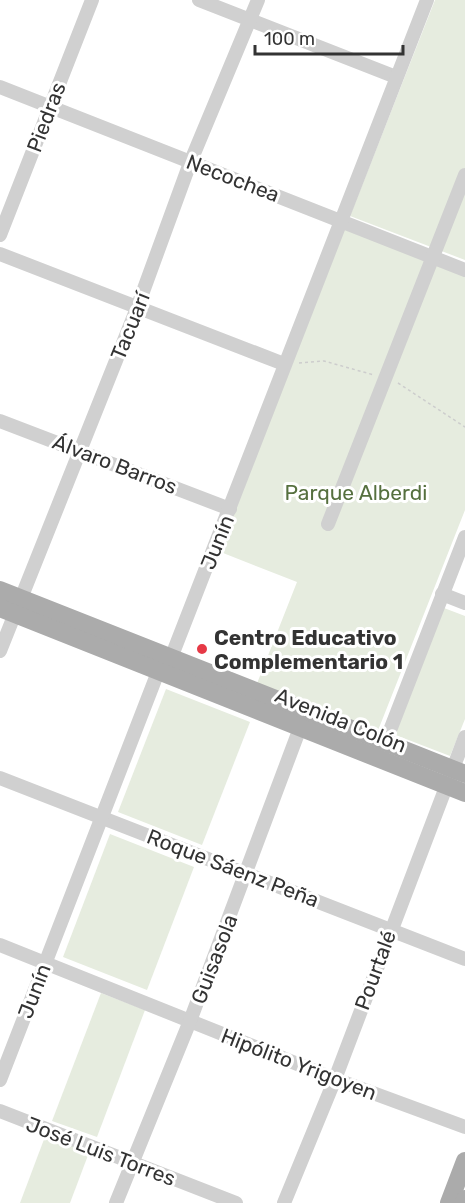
<svg xmlns="http://www.w3.org/2000/svg" width="465" height="1203" viewBox="0 0 465 1203" font-family="Rubik,sans-serif">
<rect width="100%" height="100%" fill="#fff"/>
<g fill="#e6ecdf">
<polygon points="435,0 465,0 465,260 350,216"/>
<polygon points="344,229 465,275 465,510 377,733 256,686 297,582 218,551"/>
<polygon points="444,608 465,616 465,719 450,756 393,734"/>
<polygon points="166,689 250,722 202,845 118,812"/>
<polygon points="110,834 194,867 147,990 63,957"/>
<polygon points="101,993 145,1010 97,1137 52,1121"/>
<polygon points="46,1134 90,1150 70,1203 20,1203"/>
</g>
<g fill="none" stroke-linecap="round" stroke-linejoin="round">
<g stroke="#cdcdcd" stroke-width="1.5" stroke-dasharray="3 3" stroke-linecap="butt">
<polyline points="299,363 324,361 374,375"/>
<polyline points="398,383 465,427"/>
</g>
<g stroke="#d0d0d0" stroke-width="14">
<polyline points="199,0 396,77"/>
<polyline points="0,87 465,270"/>
<polyline points="0,235 92,0"/>
<polyline points="0,254 284,364"/>
<polyline points="0,421 230,509"/>
<polyline points="328,524 465,175"/>
<polyline points="442,594 465,603"/>
<polyline points="0,651 137,308 190,163 258,0"/>
<polyline points="382,751 465,537"/>
<polyline points="0,778 465,959"/>
<polyline points="0,945 335,1079 465,1127"/>
<polyline points="0,1080 158,672 171,658 427,0"/>
<polyline points="0,1111 236,1203"/>
<polyline points="116,1203 190,1021 303,720"/>
<polyline points="284,1203 335,1079 465,737"/>
</g>
<g stroke="#ababab" stroke-width="18">
<polyline points="0,590 465,774"/>
<polyline points="0,608 465,793"/>
<polyline points="449,1203 465,1161"/>
<polyline points="464,1203 465,1199"/>
</g>
</g>
<circle fill="#e63946" stroke="#fff" stroke-width="2" cx="202" cy="649" r="6"/>
<g text-anchor="middle" dominant-baseline="central" stroke-width="6" stroke-linejoin="round" paint-order="stroke">
<g font-size="21" fill="#333" stroke="#fff">
<text transform="translate(46 117) rotate(-69)">Piedras</text>
<text transform="translate(233 178) rotate(21)">Necochea</text>
<text transform="translate(130 326) rotate(-68)">Tacuarí</text>
<text transform="translate(115 464) rotate(21)">Álvaro Barros</text>
<text transform="translate(217 542) rotate(-68)">Junín</text>
<text transform="translate(341 720) rotate(22)">Avenida Colón</text>
<text transform="translate(233 868) rotate(21)">Roque Sáenz Peña</text>
<text transform="translate(214 959) rotate(-69)">Guisasola</text>
<text transform="translate(375 970) rotate(-70)">Pourtalé</text>
<text transform="translate(34 991) rotate(-69)">Junín</text>
<text transform="translate(299 1064) rotate(21)">Hipólito Yrigoyen</text>
<text transform="translate(101 1151) rotate(21)">José Luis Torres</text>
</g>
<g font-size="21" fill="#56703f" stroke="#fff">
<text x="356" y="492">Parque Alberdi</text>
</g>
<g font-size="21" font-weight="bold" fill="#333" stroke="#fff" text-anchor="start">
<text x="214" y="637">Centro Educativo<tspan x="214" dy="24">Complementario 1</tspan></text>
</g>
</g>
<path d="M255 45v9h148v-9" fill="none" stroke="#333333" stroke-width="3"/>
<text x="264" y="45" font-size="18" fill="#333333" stroke="#ffffff" stroke-width="4.5" paint-order="stroke">100 m</text>
</svg>
